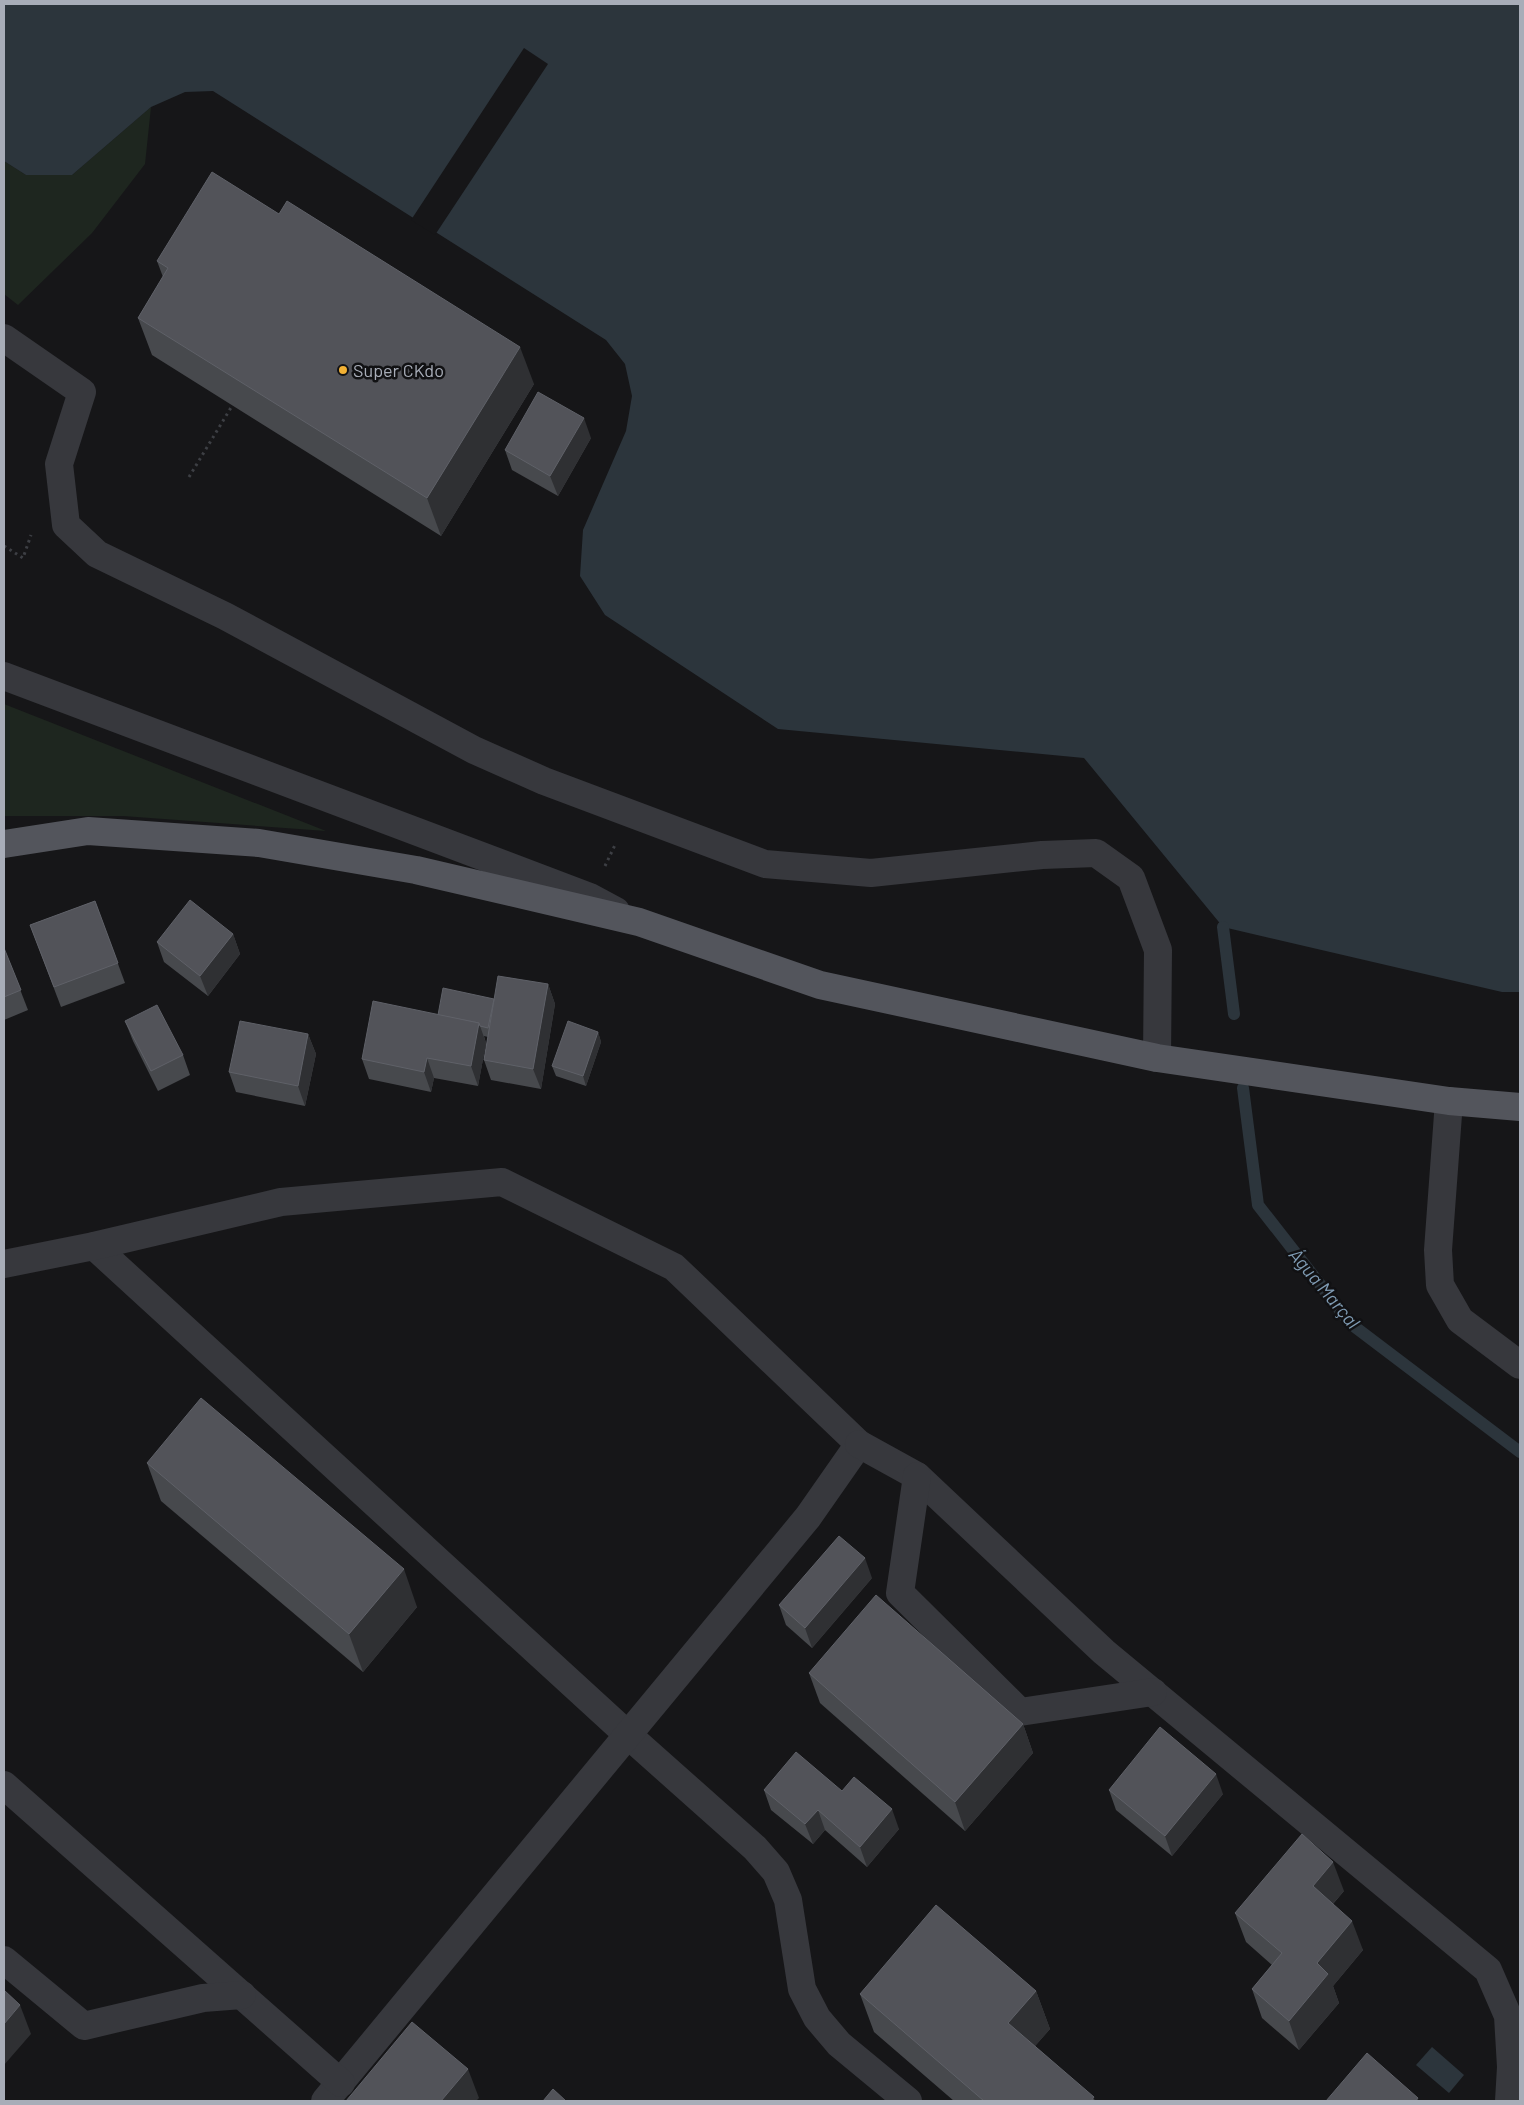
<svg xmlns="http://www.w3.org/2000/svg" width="1524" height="2105" viewBox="0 0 1524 2105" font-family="Barlow,sans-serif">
<rect width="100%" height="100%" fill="#161618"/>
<g fill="#1e261f">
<polygon points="151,107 145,164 92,233 18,305 4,294 4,161 26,175 72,175"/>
<polygon points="4,704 326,831 123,816 4,816"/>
</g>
<g fill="#2c353c">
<polygon points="4,4 1520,4 1520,992 1502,992 1223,927 1084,758 778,729 605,615 580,576 583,530 626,431 632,396 625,364 606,340 213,91 185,92 151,107 72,175 26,175 4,161"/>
<polygon points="1432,2047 1464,2075 1449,2093 1416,2065"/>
</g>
<polygon fill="#161618" points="524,48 548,64 435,235 411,220"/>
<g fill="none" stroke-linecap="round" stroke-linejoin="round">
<g stroke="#2c353c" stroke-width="12">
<polyline points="1223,927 1234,1014"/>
<polyline points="1243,1088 1258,1205 1351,1324 1520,1452"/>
</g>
<g stroke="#3d3f44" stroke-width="3" stroke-dasharray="2.5 4" stroke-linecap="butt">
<polyline points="189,477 232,406"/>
<polyline points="4,546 23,558 31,535"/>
<polyline points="605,866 615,845"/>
</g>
<g stroke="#37383d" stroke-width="28">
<polyline points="4,338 82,392 59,464 66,525 97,554 225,616 474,750 544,781 765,864 871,873 1042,855 1096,853 1131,878 1158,950 1157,1058"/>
<polyline points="4,676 590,897 616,911"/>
<polyline points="1449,1101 1438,1250 1440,1285 1460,1320 1520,1365"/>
<polyline points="94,1246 628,1735 755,1848 776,1872 788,1900 802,1989 817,2018 839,2044 908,2101"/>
<polyline points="4,1264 94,1246 281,1202 502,1182 674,1267 859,1444 808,1517 325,2101"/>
<polyline points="859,1444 917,1476 1104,1652 1488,1970 1508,2016 1511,2067 1509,2101"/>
<polyline points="917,1476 900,1593 1020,1712 1153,1692"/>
<polyline points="4,1785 341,2083"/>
<polyline points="4,1960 84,2026 203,1998 242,1995"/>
</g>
<polyline stroke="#53555c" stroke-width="28" points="4,844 88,831 259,843 416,870 639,922 820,985 1157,1058 1449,1101 1520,1107"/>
</g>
<g fill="#47494d">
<polygon points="157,261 534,384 441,536 152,355 138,318 163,277"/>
<polygon points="591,438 558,496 512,470 505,450"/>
<polygon points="95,901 125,983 61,1007 30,925"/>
<polygon points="233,934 240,954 208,996 164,962 157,942"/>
<polygon points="4,948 28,1010 4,1020"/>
<polygon points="548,984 555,1004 541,1089 491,1080 484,1060 488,1037 484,1036 486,1043 478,1086 434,1078 431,1092 369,1079 362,1059 438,1015"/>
<polygon points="125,1021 183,1055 190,1075 158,1091 133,1041"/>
<polygon points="598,1032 601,1042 586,1086 556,1076 552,1066"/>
<polygon points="308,1034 316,1054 305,1106 236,1092 229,1072"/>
<polygon points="147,1463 417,1607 363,1672 161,1501"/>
<polygon points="872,1578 812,1648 786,1625 779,1605"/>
<polygon points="809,1673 1023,1724 1033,1753 965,1831 820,1703"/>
<polygon points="764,1790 842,1791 899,1829 867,1867 825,1830 813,1844 771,1810"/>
<polygon points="1109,1790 1223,1794 1172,1856 1116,1810"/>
<polygon points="1344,1891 1333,1904 1363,1950 1333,1986 1339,2003 1299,2050 1262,2018 1252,1989 1272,1965 1246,1942 1235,1913"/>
<polygon points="1036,1991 1050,2029 1035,2046 1096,2101 954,2101 874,2032 860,1994"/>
</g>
<g fill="#2f3033">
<polygon points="520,347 534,384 441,536 427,498"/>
<polygon points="584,418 591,438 558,496 550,476"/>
<polygon points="233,934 240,954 208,996 200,976"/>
<polygon points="548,984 555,1004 541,1089 533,1069"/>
<polygon points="479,1023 486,1043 478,1086 471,1066"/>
<polygon points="598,1032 601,1042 586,1086 583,1076"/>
<polygon points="308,1034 316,1054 305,1106 298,1086"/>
<polygon points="427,1058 434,1078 431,1092 424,1072"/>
<polygon points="865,1558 872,1578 812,1648 805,1628"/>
<polygon points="404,1569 417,1607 363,1672 349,1634"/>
<polygon points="1023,1724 1033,1753 965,1831 955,1802"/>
<polygon points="1216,1774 1223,1794 1172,1856 1165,1836"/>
<polygon points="892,1809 899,1829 867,1867 860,1847"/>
<polygon points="818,1810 825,1830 813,1844 805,1824"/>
<polygon points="1333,1862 1344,1891 1323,1915 1313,1886"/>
<polygon points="1352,1921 1363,1950 1333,1986 1339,2003 1299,2050 1289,2021 1317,1963"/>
<polygon points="1036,1991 1050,2029 1022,2061 1008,2023"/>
<polygon points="20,2005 31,2034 4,2065 4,2024"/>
<polygon points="468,2069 479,2098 476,2101 441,2101"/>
</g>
<g fill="#525359" stroke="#5f6168">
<polygon points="212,172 279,214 287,201 520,347 427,498 138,318 168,268 157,261"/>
<polygon points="538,392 584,418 550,476 505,450"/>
<polygon points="190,900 233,934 200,976 157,942"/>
<polygon points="95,901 118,963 54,987 30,925"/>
<polygon points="4,948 21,990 4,997"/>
<polygon points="498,976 548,984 533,1069 484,1060"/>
<polygon points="443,988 494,999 488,1028 480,1026 479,1023 438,1015"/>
<polygon points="373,1001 479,1023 471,1066 427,1058 424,1072 362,1059"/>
<polygon points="157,1005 183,1055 151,1071 125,1021"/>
<polygon points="240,1021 308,1034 298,1086 229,1072"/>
<polygon points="568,1021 598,1032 583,1076 552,1066"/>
<polygon points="201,1398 404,1569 349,1634 147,1463"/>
<polygon points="839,1536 865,1558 805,1628 779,1605"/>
<polygon points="876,1595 1023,1724 955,1802 809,1673"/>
<polygon points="1160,1727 1216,1774 1165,1836 1109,1790"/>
<polygon points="796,1752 842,1791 854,1777 892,1809 860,1847 818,1810 805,1824 764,1790"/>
<polygon points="1302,1834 1333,1862 1313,1886 1352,1921 1317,1963 1328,1974 1289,2021 1252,1989 1282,1953 1235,1913"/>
<polygon points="936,1905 1036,1991 1008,2023 1094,2097 1091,2101 984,2101 860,1994"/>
<polygon points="4,1990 20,2005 4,2024"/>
<polygon points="412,2022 468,2069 441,2101 346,2101"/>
<polygon points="1367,2053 1418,2098 1416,2101 1326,2101"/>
<polygon points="553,2089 566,2101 543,2101"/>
</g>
<circle fill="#f2b134" stroke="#111113" stroke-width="2" cx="343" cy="370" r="5"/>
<g text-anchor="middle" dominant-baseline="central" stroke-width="5" stroke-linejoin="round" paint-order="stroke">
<g font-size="18" fill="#a8adb8" stroke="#111113" text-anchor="start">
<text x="353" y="370">Super CKdo</text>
</g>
<g font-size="19" font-style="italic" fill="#7f9bb3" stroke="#111113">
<text transform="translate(1325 1288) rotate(50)">Água Marçal</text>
</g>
</g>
<rect width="1524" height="2105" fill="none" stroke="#a8adb8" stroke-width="10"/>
</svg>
